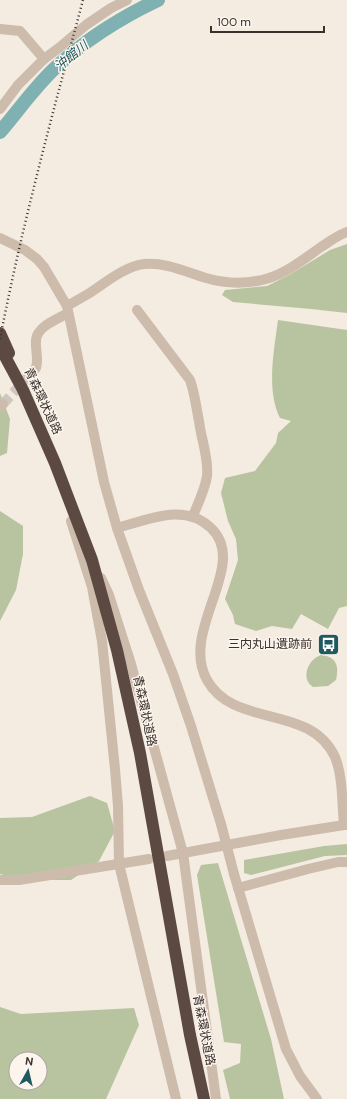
<svg xmlns="http://www.w3.org/2000/svg" width="347" height="1099" viewBox="0 0 347 1099" font-family="'DM Sans','Noto Sans JP',sans-serif">
<rect width="100%" height="100%" fill="#f4ebe1"/>
<g fill="#b8c4a0" fill-rule="evenodd">
<polygon points="347,244 347,313 311,309 233,302 222,295 225,290 267,286 289,275 330,250"/>
<path d="M 278,320 L 347,330 L 347,606 L 339,608 L 328,629 L 301,614 L 292,629 L 272,626 L 256,631 L 235,624 L 233,615 L 225,599 L 238,560 L 236,539 L 228,521 L 221,493 L 225,478 L 255,471 L 276,443 L 278,433 L 291,421 L 280,418 C 266,390 274,351 278,320 Z"/>
<polygon points="0,393 10,419 7,453 0,456"/>
<polygon points="0,511 23,526 23,554 16,590 0,621"/>
<path d="M 321,655 C 337,657 339,666 336,680 L 328,686 L 313,687 C 300,679 308,659 321,655 Z"/>
<polygon points="90,796 107,803 115,831 99,861 71,880 40,880 14,878 0,874 0,818 32,817"/>
<polygon points="347,844 347,855 325,856 251,875 244,873 244,860 324,846"/>
<polygon points="218,863 271,1039 284,1099 230,1099 223,1070 240,1063 241,1044 224,1042 197,875 201,865"/>
<path d="M 0,1007 L 21,1014 L 134,1008 L 139,1025 L 106,1099 L 0,1099 ZM 16,1059 L 40,1059 L 40,1083 L 16,1083 Z"/>
</g>
<g fill="none" stroke-linecap="round" stroke-linejoin="round">
<path stroke="#7fb0b2" stroke-width="14" d="M 0,132 C 18,111 34,88 54,69 C 85,40 120,18 158,0"/>
<polyline stroke="#cfc6bd" stroke-width="10" stroke-dasharray="10 5" stroke-linecap="butt" points="3,404 36,368"/>
<g stroke="#cdbbac" stroke-width="10">
<polyline points="0,29 20,31 44,59"/>
<polyline points="0,109 18,85 44,59 60,47 86,25 111,8 127,0"/>
<polyline points="0,238 25,250 37,259 44,267 67,306 104,482 117,528 139,590 173,674 191,726 221,824"/>
<path d="M 67,306 C 74,302 81,298 88,294 C 104,284 125,266 144,264 C 166,262 186,272 206,278 C 223,283 240,284 257,281 C 282,277 301,261 321,247 C 329,242 338,235 347,232"/>
<path d="M 137,310 L 190,380 C 195,394 196,407 199,421 C 201,439 209,458 207,476 C 205,490 198,503 193,516"/>
<path d="M 36,368 C 39,357 35,351 36,340 C 37,326 58,319 68,313"/>
<polyline points="0,407 3,404"/>
<polyline points="71,521 92,587 102,641 115,769 118,806 119,864 176,1099"/>
<path d="M 117,528 C 148,520 184,502 211,528 C 250,565 179,630 207,680 C 234,729 310,703 335,757 C 343,776 342,805 344,825 L 347,825"/>
<polyline points="101,578 109,595 131,664 183,853 216,1099"/>
<polyline points="167,856 281,835 344,825"/>
<polyline points="234,874 286,1049 300,1076 317,1099"/>
<polyline points="0,880 19,880 149,859"/>
<polyline points="238,888 308,869 338,862 347,862"/>
</g>
<g stroke="#5c4a42" stroke-width="12">
<polyline points="0,333 9,353"/>
<polyline points="0,347 23,390 55,463 92,560 117,650 140,753 190,1035 204,1099"/>
</g>
<path stroke="#3b302b" stroke-width="2.5" stroke-dasharray="1 3" stroke-linecap="butt" d="M 0,339 C 22,225 53,112 83,0"/>
<polyline stroke="#cdbbac" stroke-width="10" points="221,824 234,874"/>
</g>
<defs>
<symbol id="bus-square" viewBox="-11 -11 22 22"><rect x="-9" y="-9" width="18" height="18" rx="4" fill="#1f5a5e" stroke="#fbf5ee"/><path d="M-5-6H5V4H4V6H2V4H-2V6H-4V4H-5ZM-3.5-4V0h7V-4ZM-3.5 1.2v1.5H-2V1.2ZM2 1.2v1.5H3.5V1.2Z" fill="#fff"/></symbol>
</defs>
<g fill-rule="evenodd">
<use href="#bus-square" x="316" y="632" width="25" height="25"/>
</g>
<g text-anchor="middle" dominant-baseline="central" stroke-width="3" stroke-linejoin="round" paint-order="stroke">
<g font-size="12" fill="#3b302b" stroke="#fbf5ee">
<text transform="translate(43 401) rotate(65)">青森環状道路</text>
<text transform="translate(145 711) rotate(78)">青森環状道路</text>
<text transform="translate(204 1030) rotate(79)">青森環状道路</text>
</g>
<g font-size="12" fill="#3b302b" stroke="#fbf5ee" text-anchor="end">
<text x="312" y="644">三内丸山遺跡前</text>
</g>
<g font-size="13" font-style="italic" fill="#1f5a5e" stroke="#fbf5ee">
<text transform="translate(71 56) rotate(-39)">沖館川</text>
</g>
</g>
<g transform="translate(28 1071) rotate(8)"><circle r="19" fill="#fbf5ee" stroke="#aea6a0"/>
<path d="M0-3L7 15L0 10L-7 15Z" fill="#1f5a5e"/>
<text y="-6" font-size="11" font-weight="bold" text-anchor="middle" fill="#3b302b">N</text>
</g>
<path d="M211 26v6h113v-6" fill="none" stroke="#3b302b" stroke-width="2"/>
<text x="217" y="26" font-size="12" fill="#3b302b" stroke="#fbf5ee" stroke-width="3" paint-order="stroke">100 m</text>
</svg>
